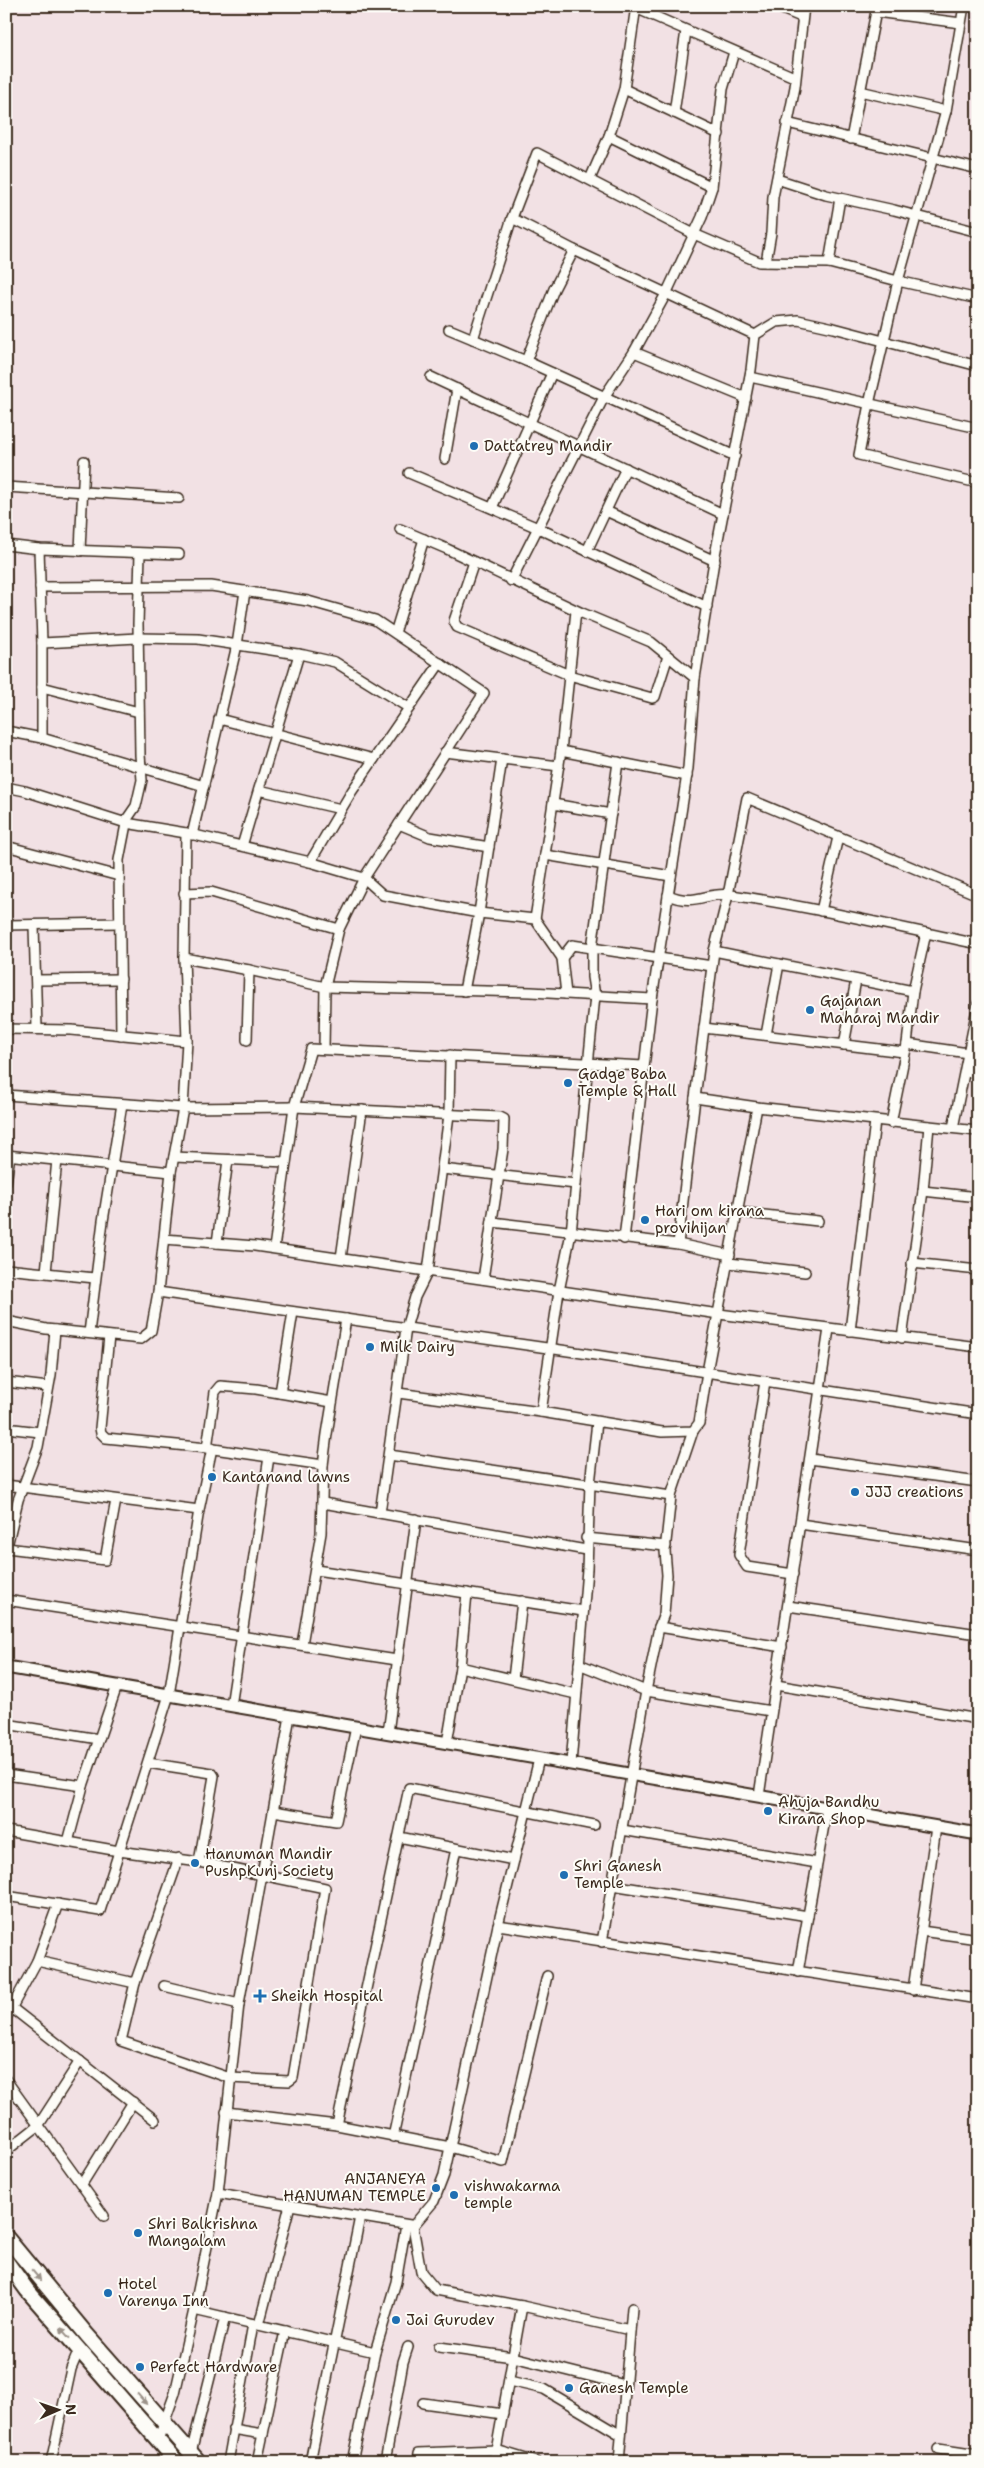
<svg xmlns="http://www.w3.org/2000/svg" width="984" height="2468" viewBox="0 0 984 2468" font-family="'Shantell Sans',sans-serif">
<rect width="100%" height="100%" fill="#f2e1e4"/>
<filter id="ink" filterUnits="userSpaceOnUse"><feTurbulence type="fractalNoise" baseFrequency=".02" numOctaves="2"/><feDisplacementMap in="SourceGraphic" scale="10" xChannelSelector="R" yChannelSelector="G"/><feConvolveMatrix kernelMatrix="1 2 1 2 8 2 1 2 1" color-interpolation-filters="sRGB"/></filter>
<g filter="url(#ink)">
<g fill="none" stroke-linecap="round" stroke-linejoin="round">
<defs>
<g id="minor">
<polyline points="631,6 794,77"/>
<polyline points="775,6 801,17"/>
<polyline points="964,6 946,111 898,281 869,404 859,455 978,483"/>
<polyline points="876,12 961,23"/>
<polyline points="624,89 719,134"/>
<polyline points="860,91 946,111"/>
<polyline points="674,113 686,31"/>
<polyline points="787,123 978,169"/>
<polyline points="609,136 712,187"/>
<polyline points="851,139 877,6"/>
<polyline points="590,179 609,136 624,89 636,6"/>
<polyline points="777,179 826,195 894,210 978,232"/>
<polyline points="512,218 574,250 755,335"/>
<polyline points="766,262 771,233 773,197 795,87 804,6"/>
<polyline points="829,263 840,198"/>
<polyline points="449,329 526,361 735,456"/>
<polyline points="473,339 512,218 537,153 694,234 759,262 829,263 898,281 978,299"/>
<polyline points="634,352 746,398"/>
<polyline points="526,361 554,289 574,250"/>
<polyline points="975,365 978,352"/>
<polyline points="431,377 723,514"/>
<polyline points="750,377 978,428"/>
<polyline points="445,459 457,389"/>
<polyline points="409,473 538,528 707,607"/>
<polyline points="6,487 179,498"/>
<polyline points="492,508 552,373"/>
<polyline points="606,511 715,561"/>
<polyline points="400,529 447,549 582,613 651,642 695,678"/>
<polyline points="6,545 39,549 179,554"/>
<polyline points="39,549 42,643 42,738"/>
<polyline points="80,551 84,461"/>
<polyline points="587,551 626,468"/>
<polyline points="474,562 454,621 457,627 569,675 652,698 655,697 668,656"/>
<polyline points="511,581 604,397 634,352 667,292 702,217 712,187 723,89 734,52"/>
<polyline points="40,587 211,586 308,601 375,620 484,693 364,878 339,929 325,987 324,1049"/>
<polyline points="395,633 424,539"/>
<polyline points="42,643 138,638 198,639 304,655 335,662 409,708"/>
<polyline points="42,687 139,712"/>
<polyline points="219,719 374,759"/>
<polyline points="6,731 42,738 204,786"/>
<polyline points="561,751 687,776"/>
<polyline points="445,752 559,766"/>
<polyline points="6,787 25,791 126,823 186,833 310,862 364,878 383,895 479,913 535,919 562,958 572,945 712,966"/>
<polyline points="259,790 341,809"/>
<polyline points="553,804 611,814"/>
<polyline points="399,824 430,837 489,847"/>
<polyline points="192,835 237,645 245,591"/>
<polyline points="6,846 119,876"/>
<polyline points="242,846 299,654"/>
<polyline points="545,855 671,876"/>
<polyline points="310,862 352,791 440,663"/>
<polyline points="184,893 211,892 339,929"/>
<path d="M 668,895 C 696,907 706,891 731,895 C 814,907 896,927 978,944"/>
<polyline points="821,911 838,837"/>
<polyline points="535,919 561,751 576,611"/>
<polyline points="6,925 119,923"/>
<polyline points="34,926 37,1028"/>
<polyline points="714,951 913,991"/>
<polyline points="184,958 186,833"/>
<polyline points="562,958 566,994"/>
<polyline points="36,980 121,979"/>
<polyline points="464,991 479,913 502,759"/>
<polyline points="704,1028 904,1052"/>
<polyline points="6,1029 71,1030 187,1041"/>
<polyline points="121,1035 119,860 127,819 136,806 142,780 140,755 138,624 140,553"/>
<polyline points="766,1035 779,964"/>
<polyline points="247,1040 249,970"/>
<polyline points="907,1044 968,1053"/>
<polyline points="844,1045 856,980"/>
<polyline points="965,1071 978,1073"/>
<polyline points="6,1095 183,1108 187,1041 184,958 249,970 325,987 531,992 652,999 688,768 695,678 715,555 751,370 755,335 776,322 798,320 834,328 978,366"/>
<polyline points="695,1098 757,1107 929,1126"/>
<polyline points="891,1123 907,1044 913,991 926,933"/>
<polyline points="953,1128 978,1004"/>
<polyline points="6,1155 171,1172"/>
<polyline points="174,1157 286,1162"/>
<polyline points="442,1169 576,1184"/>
<polyline points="6,1183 10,1155"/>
<polyline points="923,1191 978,1197"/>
<polyline points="738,1212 818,1221"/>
<polyline points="492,1222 678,1244 730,1255"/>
<polyline points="164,1239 255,1246 719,1314 978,1347"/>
<polyline points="624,1239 652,999"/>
<polyline points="217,1243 228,1160"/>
<polyline points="678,1244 695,1098 714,951 728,895 747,798 978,895"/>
<polyline points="274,1248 294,1107 311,1049 644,1066"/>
<polyline points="341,1258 362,1110"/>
<polyline points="729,1263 805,1272"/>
<polyline points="912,1263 978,1270"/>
<polyline points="6,1269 95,1278"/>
<polyline points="46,1272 57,1160"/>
<polyline points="158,1292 582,1353 978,1414"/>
<polyline points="6,1321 46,1329 141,1339 151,1331 158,1292 171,1172 183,1108 294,1107 500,1117 504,1119 503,1149 483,1279"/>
<polyline points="850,1331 875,1121"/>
<polyline points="89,1333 103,1221 122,1104"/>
<polyline points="109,1336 100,1428 101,1433 106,1438 207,1448 323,1465"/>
<polyline points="902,1338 923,1191 929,1126 978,1131"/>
<polyline points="765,1381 739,1555 747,1567 793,1574"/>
<polyline points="6,1382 48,1387"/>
<polyline points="280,1393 293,1312"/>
<polyline points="398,1393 541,1412 662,1432 693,1431 699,1423 707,1372 757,1107"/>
<polyline points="541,1412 559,1291 571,1233 595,996 592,977 592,948 618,762"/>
<polyline points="6,1428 40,1432"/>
<polyline points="207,1448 215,1392 220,1386 256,1389 332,1402"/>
<polyline points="389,1455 671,1496"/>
<polyline points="810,1459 978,1482"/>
<polyline points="6,1485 199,1510"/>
<polyline points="323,1503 586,1550"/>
<polyline points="380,1513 406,1328 415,1297 428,1271 449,1115 450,1055"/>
<polyline points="800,1524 978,1550"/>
<polyline points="586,1538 666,1546"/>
<polyline points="7,1548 105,1560 116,1500"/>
<polyline points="6,1550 18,1500 38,1447 51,1375 55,1330"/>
<polyline points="316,1570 583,1611"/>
<polyline points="6,1600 397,1660"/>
<polyline points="788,1606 978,1634"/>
<polyline points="659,1627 782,1647"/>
<polyline points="302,1644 321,1533 323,1465 327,1434 346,1319"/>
<polyline points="579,1664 646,1691 771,1711"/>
<polyline points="460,1667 576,1694"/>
<polyline points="513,1679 522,1601"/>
<polyline points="776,1685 978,1719"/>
<polyline points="231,1706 269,1457"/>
<polyline points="6,1724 99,1739"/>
<polyline points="388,1733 416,1519"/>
<polyline points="447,1743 460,1667 467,1593"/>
<polyline points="148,1763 212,1773 214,1776 199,1862"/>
<polyline points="571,1764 587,1569 590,1484 597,1422"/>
<polyline points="6,1775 83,1786"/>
<polyline points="759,1796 829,1329"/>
<polyline points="273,1811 336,1821 356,1727"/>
<polyline points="622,1830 817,1863"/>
<polyline points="6,1831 119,1851 199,1862 325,1888 293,2078 289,2081 230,2078 121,2041 135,1983 179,1858"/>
<polyline points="399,1837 514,1860"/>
<polyline points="68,1842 83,1786 117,1686"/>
<polyline points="612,1885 808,1916"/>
<polyline points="6,1896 100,1911 169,1695 199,1510 212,1448"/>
<polyline points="498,1925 978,1999"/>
<polyline points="921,1931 978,1939"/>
<polyline points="602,1942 646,1691 659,1627 664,1614 667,1575 665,1551 671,1496 693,1431"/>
<polyline points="37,1961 135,1983"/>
<polyline points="798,1972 827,1808"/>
<polyline points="164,1986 239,2004"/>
<polyline points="913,1990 936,1827"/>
<polyline points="12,2008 155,2120"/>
<polyline points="6,2018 37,1961 58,1904"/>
<polyline points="6,2080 104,2216"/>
<polyline points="226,2112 337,2125 450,2147 503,2162 547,1976"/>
<polyline points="337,2125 409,1788 594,1825"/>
<polyline points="393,2137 456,1849"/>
<polyline points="6,2151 38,2126 80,2061"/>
<polyline points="82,2184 133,2102"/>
<polyline points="218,2193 410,2225"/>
<polyline points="413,2226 434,2201 444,2175 498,1925 539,1759"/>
<polyline points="413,2226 421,2272 436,2290 522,2306 630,2330"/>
<polyline points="194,2310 375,2352"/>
<polyline points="259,2325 290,2205"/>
<polyline points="439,2347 513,2357 625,2385"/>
<polyline points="509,2381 544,2389 621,2435"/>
<polyline points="423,2403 503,2414"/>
<polyline points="233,2429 263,2434"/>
<polyline points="158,2440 175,2393 194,2310 218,2193 239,2004 290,1716"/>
<polyline points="938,2449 978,2455"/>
<polyline points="191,2453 225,2317"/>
<polyline points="51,2462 71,2369 79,2350"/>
<polyline points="162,2462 171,2454"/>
<polyline points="228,2462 253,2324"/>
<polyline points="257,2462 285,2331"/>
<polyline points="310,2462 360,2217"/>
<polyline points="352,2462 375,2352 396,2282 406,2225"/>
<polyline points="385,2462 403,2362 408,2347"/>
<polyline points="418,2462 419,2453 496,2450 536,2462"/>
<polyline points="494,2462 522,2306"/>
<polyline points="619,2462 632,2308"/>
</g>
<polyline id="tertiary" points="6,1667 978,1834"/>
<g id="primary">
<polyline points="6,2237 87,2335 199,2462"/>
<polyline points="6,2261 27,2290 177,2462"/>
</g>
</defs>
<use href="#minor" stroke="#3b2a1e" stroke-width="12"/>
<use href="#tertiary" stroke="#3b2a1e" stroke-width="15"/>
<use href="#primary" stroke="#3b2a1e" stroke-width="18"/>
<use href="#minor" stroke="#fdfcf7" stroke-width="9"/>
<use href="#tertiary" stroke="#fdfcf7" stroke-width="11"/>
<use href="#primary" stroke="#fdfcf7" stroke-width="14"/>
</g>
<defs><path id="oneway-solid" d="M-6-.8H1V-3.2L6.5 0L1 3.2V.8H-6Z" transform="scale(1.25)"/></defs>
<g fill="#9c938a">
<use href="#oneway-solid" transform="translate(36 2275) rotate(50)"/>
<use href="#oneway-solid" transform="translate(65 2333) rotate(-131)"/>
<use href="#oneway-solid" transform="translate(142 2399) rotate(49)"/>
</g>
</g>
<g fill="#1f6fb2" stroke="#fdfcf7" stroke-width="2">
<circle cx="474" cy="446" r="5"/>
<circle cx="810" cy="1010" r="5"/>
<circle cx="568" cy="1083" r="5"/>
<circle cx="645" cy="1220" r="5"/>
<circle cx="370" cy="1347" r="5"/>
<circle cx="212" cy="1477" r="5"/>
<circle cx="855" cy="1492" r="5"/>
<circle cx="768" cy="1811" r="5"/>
<circle cx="195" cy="1863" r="5"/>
<circle cx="564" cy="1875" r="5"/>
<path d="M257.5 1988.5h5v5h5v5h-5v5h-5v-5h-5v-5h5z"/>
<circle cx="436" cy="2188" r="5"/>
<circle cx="454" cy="2195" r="5"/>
<circle cx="138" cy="2233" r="5"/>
<circle cx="108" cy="2293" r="5"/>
<circle cx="396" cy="2320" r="5"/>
<circle cx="140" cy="2367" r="5"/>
<circle cx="569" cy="2388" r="5"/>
</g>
<g text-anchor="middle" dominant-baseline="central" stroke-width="4" stroke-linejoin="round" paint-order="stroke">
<g font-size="15" fill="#3b2a1e" stroke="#fdfcf7" text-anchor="start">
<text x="484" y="446">Dattatrey Mandir</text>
<text x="820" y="1001">Gajanan<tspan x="820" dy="17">Maharaj Mandir</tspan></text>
<text x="578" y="1074">Gadge Baba<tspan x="578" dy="17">Temple &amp; Hall</tspan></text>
<text x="655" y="1211">Hari om kirana<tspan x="655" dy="17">provihijan</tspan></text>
<text x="380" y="1347">Milk Dairy</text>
<text x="222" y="1477">Kantanand lawns</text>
<text x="865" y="1492">JJJ creations</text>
<text x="778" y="1802">Ahuja Bandhu<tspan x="778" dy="17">Kirana Shop</tspan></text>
<text x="205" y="1854">Hanuman Mandir<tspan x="205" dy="17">PushpKunj Society</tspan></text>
<text x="574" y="1866">Shri Ganesh<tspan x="574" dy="17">Temple</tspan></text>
<text x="271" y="1996">Sheikh Hospital</text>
<text x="426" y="2179" text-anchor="end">ANJANEYA<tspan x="426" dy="17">HANUMAN TEMPLE</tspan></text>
<text x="464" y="2186">vishwakarma<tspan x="464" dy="17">temple</tspan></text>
<text x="148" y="2224">Shri Balkrishna<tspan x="148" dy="17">Mangalam</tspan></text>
<text x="118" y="2284">Hotel<tspan x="118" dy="17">Varenya Inn</tspan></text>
<text x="406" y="2320">Jai Gurudev</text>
<text x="150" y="2367">Perfect Hardware</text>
<text x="579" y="2388">Ganesh Temple</text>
</g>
</g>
<rect width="984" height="2468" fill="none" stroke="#fdfcf7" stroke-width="25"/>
<rect x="12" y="12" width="959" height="2443" fill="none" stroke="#3b2a1e" stroke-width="2" filter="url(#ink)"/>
<g transform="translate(58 2410) rotate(88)" stroke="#fdfcf7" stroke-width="4" paint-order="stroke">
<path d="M0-4L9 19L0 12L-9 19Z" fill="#3b2a1e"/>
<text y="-8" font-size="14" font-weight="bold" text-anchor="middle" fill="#3b2a1e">N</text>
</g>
</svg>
